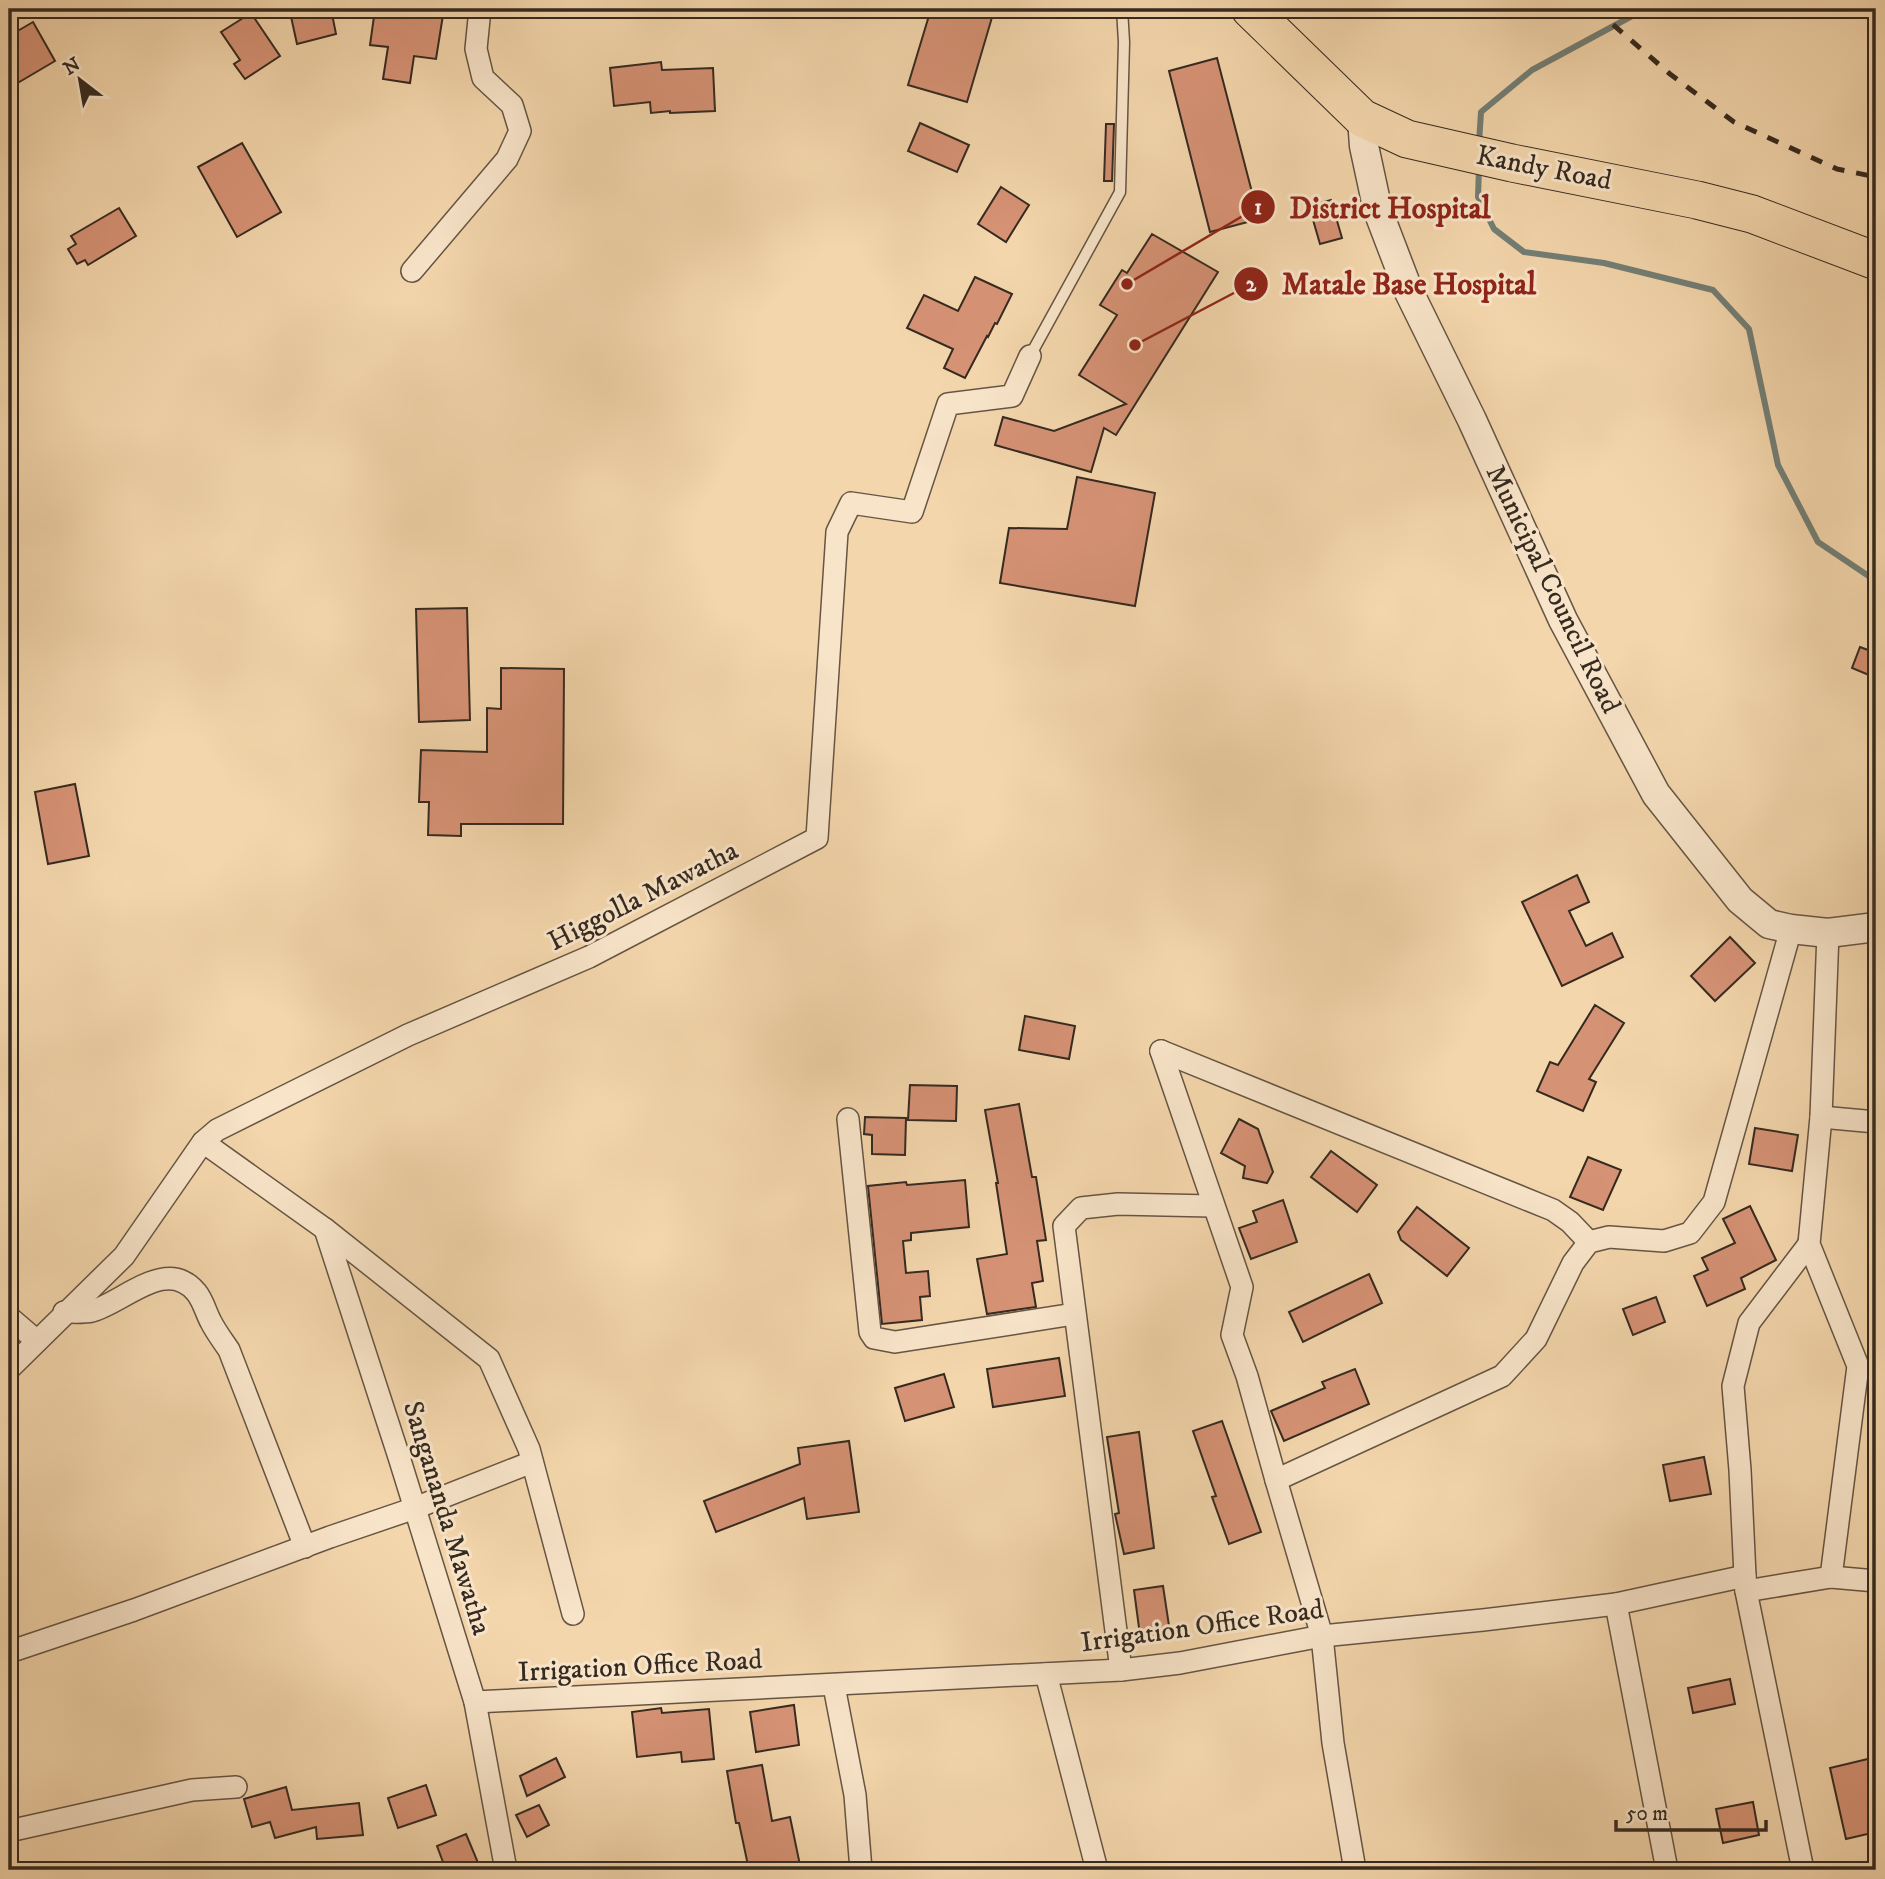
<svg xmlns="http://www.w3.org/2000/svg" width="1885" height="1879" viewBox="0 0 1885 1879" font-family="'IM FELL DW Pica',serif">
<rect width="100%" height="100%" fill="#f4d6ac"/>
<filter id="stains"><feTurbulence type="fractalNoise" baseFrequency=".00286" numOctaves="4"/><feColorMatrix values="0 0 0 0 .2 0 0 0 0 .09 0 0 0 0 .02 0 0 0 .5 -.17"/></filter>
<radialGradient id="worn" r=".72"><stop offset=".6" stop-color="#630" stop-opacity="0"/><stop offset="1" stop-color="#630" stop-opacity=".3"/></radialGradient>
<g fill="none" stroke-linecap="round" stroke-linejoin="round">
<g stroke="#737f76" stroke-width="6">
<polyline points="1479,143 1481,112 1532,70 1645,9"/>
<polyline points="1479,168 1478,197 1494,229 1524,252 1604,263 1713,290 1749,329 1778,465 1818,542 1876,581"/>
</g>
</g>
<g fill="#d69275" stroke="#352a20" stroke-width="2">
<polygon points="306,9 331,9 336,34 297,44 290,12"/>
<polygon points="375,9 399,9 443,15 436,59 414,56 410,83 383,79 388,47 370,45"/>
<polygon points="931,9 975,9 993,14 967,102 908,85"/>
<polygon points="251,13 280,56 245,79 234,64 240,60 221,32"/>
<polygon points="33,22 55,61 9,88 9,36"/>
<polygon points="1217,58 1259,219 1210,232 1169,71"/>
<polygon points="661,62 662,70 713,68 715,111 670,113 670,111 651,113 650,102 614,106 610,68"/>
<polygon points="920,123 969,145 957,172 908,151"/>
<polygon points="1106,124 1114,124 1112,181 1104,181"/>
<polygon points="242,143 281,212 237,237 198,167"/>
<polygon points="1001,187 1029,205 1006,242 978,224"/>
<polygon points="1331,200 1342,238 1320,244 1309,206"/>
<polygon points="119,208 136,236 88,265 85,260 77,264 68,249 76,244 71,236"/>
<polygon points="1152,234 1218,272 1116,435 1104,428 1091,472 995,445 1003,417 1054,431 1126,404 1079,375 1117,315 1100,305 1122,270 1127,273"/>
<polygon points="975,277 1012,294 997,324 995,323 988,337 987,336 965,378 944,368 953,349 907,328 924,295 958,311"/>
<polygon points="1077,477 1155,493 1135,606 1000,583 1009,528 1067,529"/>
<polygon points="467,608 470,720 419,722 416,609"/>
<polygon points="1860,647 1876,653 1876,678 1852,668"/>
<polygon points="501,668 564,669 563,824 461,824 461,836 428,835 429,802 419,802 421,750 487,752 487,708 501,709"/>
<polygon points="75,784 89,856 48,864 35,792"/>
<polygon points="1577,875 1589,902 1569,911 1586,946 1612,933 1623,957 1562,986 1522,902"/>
<polygon points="1730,937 1755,963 1715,1001 1691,976"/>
<polygon points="1595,1005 1624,1023 1589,1079 1596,1082 1583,1111 1537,1091 1550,1062 1558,1065"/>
<polygon points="1025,1016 1075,1026 1069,1059 1019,1050"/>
<polygon points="910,1085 957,1086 956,1121 908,1120"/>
<polygon points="1019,1104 1032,1177 1036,1177 1046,1240 1037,1241 1043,1281 1032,1283 1036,1307 987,1314 977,1259 1007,1254 996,1183 998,1183 985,1110"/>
<polygon points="865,1117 906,1118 905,1155 872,1154 872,1135 864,1134"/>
<polygon points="1239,1119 1258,1129 1273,1172 1267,1183 1243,1178 1245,1166 1221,1153"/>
<polygon points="1755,1128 1798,1135 1792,1171 1749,1164"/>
<polygon points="1331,1151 1377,1185 1357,1212 1311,1177"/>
<polygon points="1588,1157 1621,1170 1603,1210 1570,1197"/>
<polygon points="965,1180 969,1227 911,1233 911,1240 903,1241 906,1273 928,1271 930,1296 920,1297 922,1320 882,1324 868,1186 906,1182 907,1185"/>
<polygon points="1283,1200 1297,1242 1251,1259 1239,1228 1257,1222 1253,1211"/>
<polygon points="1750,1206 1776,1260 1741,1278 1745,1289 1707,1306 1694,1276 1708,1270 1702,1258 1735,1243 1723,1219"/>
<polygon points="1417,1207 1469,1248 1447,1276 1401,1240 1398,1232"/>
<polygon points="1369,1274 1382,1303 1303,1342 1289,1312"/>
<polygon points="1656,1297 1665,1322 1633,1335 1623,1309"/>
<polygon points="1059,1358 1065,1396 993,1407 987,1369"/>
<polygon points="1355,1369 1369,1404 1284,1441 1271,1411 1325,1388 1322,1382"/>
<polygon points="944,1374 954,1407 905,1421 895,1388"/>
<polygon points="1222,1421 1261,1532 1229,1544 1212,1497 1216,1496 1193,1431"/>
<polygon points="1139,1432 1154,1548 1124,1554 1115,1514 1119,1513 1107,1437"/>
<polygon points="849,1441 859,1512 807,1519 804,1498 716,1532 704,1501 800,1464 798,1448"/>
<polygon points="1704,1457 1711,1494 1670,1501 1663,1465"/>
<polygon points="1163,1586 1171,1639 1141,1643 1134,1590"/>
<polygon points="1730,1679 1735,1704 1693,1713 1688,1688"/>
<polygon points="794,1705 799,1745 756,1752 750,1712"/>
<polygon points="661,1708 662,1713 709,1709 714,1759 682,1762 681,1752 637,1757 632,1712"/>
<polygon points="1876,1757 1876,1832 1846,1839 1830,1768"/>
<polygon points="556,1758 565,1777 527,1796 520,1776"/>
<polygon points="762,1765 772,1821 790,1817 801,1870 749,1870 739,1823 736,1823 727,1771"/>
<polygon points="426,1785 436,1815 398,1828 388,1798"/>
<polygon points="286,1787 292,1810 359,1803 363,1835 317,1839 316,1827 275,1838 270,1822 252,1827 244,1799"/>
<polygon points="1753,1802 1759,1835 1723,1843 1716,1809"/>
<polygon points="539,1805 549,1825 527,1837 516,1815"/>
<polygon points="466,1834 481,1870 446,1870 437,1846"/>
</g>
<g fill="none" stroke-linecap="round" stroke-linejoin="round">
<defs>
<polyline id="service" points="1030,356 1120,192 1124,42 1122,9"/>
<g id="minor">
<polyline points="412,271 507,159 520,131 512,105 483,78 476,49 480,9"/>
<polyline points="1828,933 1821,1117 1809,1244 1858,1366 1831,1577"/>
<polyline points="1161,1051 1553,1210 1570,1222 1589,1242"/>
<polyline points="1161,1051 1242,1287 1232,1335 1247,1376 1276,1480"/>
<polyline points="1821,1117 1876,1122"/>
<polyline points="848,1119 870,1332 874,1338 895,1342 1074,1314"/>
<polyline points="203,1142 325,1229 489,1359 529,1449 573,1614"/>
<polyline points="325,1229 399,1457 475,1702 506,1870"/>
<path d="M 64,1312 C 73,1312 83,1313 92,1311 C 123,1303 166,1256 196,1292 C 203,1300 206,1313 211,1322 C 216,1332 223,1341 229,1350 L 305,1547"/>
<polyline points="9,1317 37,1341"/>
<polyline points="9,1369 124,1256 203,1142 217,1130 408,1035 589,957 817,838 837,532 851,503 912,512 948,404 1012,396 1030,356"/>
<polyline points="1745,1576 1740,1470 1733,1386 1749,1323 1809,1244"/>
<polyline points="1746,1591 1803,1870"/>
<polyline points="1616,1604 1667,1870"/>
<polyline points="9,1652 134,1610 330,1537 415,1508 532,1462"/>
<polyline points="1121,1670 1064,1226 1081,1208 1118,1204 1212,1206"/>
<polyline points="1046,1674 1097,1870"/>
<polyline points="834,1686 855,1795 861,1870"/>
<polyline points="475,1702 1121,1670 1180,1663 1322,1636 1483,1620 1616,1604 1745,1576 1746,1591 1831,1577 1876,1581"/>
<polyline points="9,1831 192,1790 236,1787"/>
<polyline points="1355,1870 1333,1743 1322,1636 1276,1480 1502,1376 1536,1339 1573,1263 1589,1242 1609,1237 1664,1241 1690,1233 1714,1202 1791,929"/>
</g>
<polyline id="tertiary" points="1362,118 1364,146 1378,211 1409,292 1472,420 1563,620 1656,794 1740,900 1769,924 1791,929 1828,933 1876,927"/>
<polyline id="trunk" points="1250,9 1362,118 1407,139 1512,163 1697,200 1752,214 1876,261"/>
</defs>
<use href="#service" stroke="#655543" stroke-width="13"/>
<use href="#minor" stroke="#655543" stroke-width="24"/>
<use href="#tertiary" stroke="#655543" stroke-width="31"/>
<use href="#trunk" stroke="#352a20" stroke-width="39"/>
<use href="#service" stroke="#f8e4c9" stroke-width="10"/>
<use href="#minor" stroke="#f8e4c9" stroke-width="21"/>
<use href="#tertiary" stroke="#f8e4c9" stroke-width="28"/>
<use href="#trunk" stroke="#f4d6ac" stroke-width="37"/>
<polyline stroke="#352a20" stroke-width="5" stroke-dasharray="12 12" stroke-linecap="butt" points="1595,9 1670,74 1734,122 1837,169 1876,177"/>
</g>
<g text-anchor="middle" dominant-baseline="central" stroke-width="6" stroke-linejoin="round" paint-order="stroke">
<g font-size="28" fill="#352a20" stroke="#f8e4c9">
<text transform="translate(1544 168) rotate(11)">Kandy Road</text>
<text transform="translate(1553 589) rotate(64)">Municipal Council Road</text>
<text transform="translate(643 896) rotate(-27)">Higgolla Mawatha</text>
<text transform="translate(447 1518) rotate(73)">Sangananda Mawatha</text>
<text transform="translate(1202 1626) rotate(-8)">Irrigation Office Road</text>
<text transform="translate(640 1666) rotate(-3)">Irrigation Office Road</text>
</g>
</g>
<path fill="none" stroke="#8f2418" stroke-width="2.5" d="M1127 284L1258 207M1135 345L1251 284"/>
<g fill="#8f2418" stroke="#f8e4c9" stroke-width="2.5">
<circle cx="1127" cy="284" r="7"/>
<circle cx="1135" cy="345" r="7"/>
<circle cx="1258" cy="207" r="18"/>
<circle cx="1251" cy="284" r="18"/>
</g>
<g font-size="21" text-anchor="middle" font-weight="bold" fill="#fff">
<text x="1258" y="214">1</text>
<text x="1251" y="291">2</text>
</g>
<g font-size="30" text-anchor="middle" font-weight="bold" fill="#8f2418" stroke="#f8e4c9" stroke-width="6" stroke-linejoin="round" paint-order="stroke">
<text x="1390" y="218">District Hospital</text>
<text x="1409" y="294">Matale Base Hospital</text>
</g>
<rect width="1885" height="1879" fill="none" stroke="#f4d6ac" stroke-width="35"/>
<rect x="10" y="10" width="1864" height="1858" fill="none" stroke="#352a20" stroke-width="3.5"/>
<rect x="18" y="18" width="1850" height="1844" fill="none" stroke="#352a20" stroke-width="2"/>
<g transform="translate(80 80) rotate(329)" stroke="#f8e4c9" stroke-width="5" paint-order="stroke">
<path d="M0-5L12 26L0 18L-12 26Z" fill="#352a20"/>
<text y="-10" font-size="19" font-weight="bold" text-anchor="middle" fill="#352a20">N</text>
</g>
<path d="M1616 1820v10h150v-10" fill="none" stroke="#352a20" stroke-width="3.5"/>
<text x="1626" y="1820" font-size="21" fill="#352a20" stroke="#f8e4c9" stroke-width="5" paint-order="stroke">50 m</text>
<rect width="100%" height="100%" filter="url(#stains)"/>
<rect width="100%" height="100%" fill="url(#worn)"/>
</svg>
